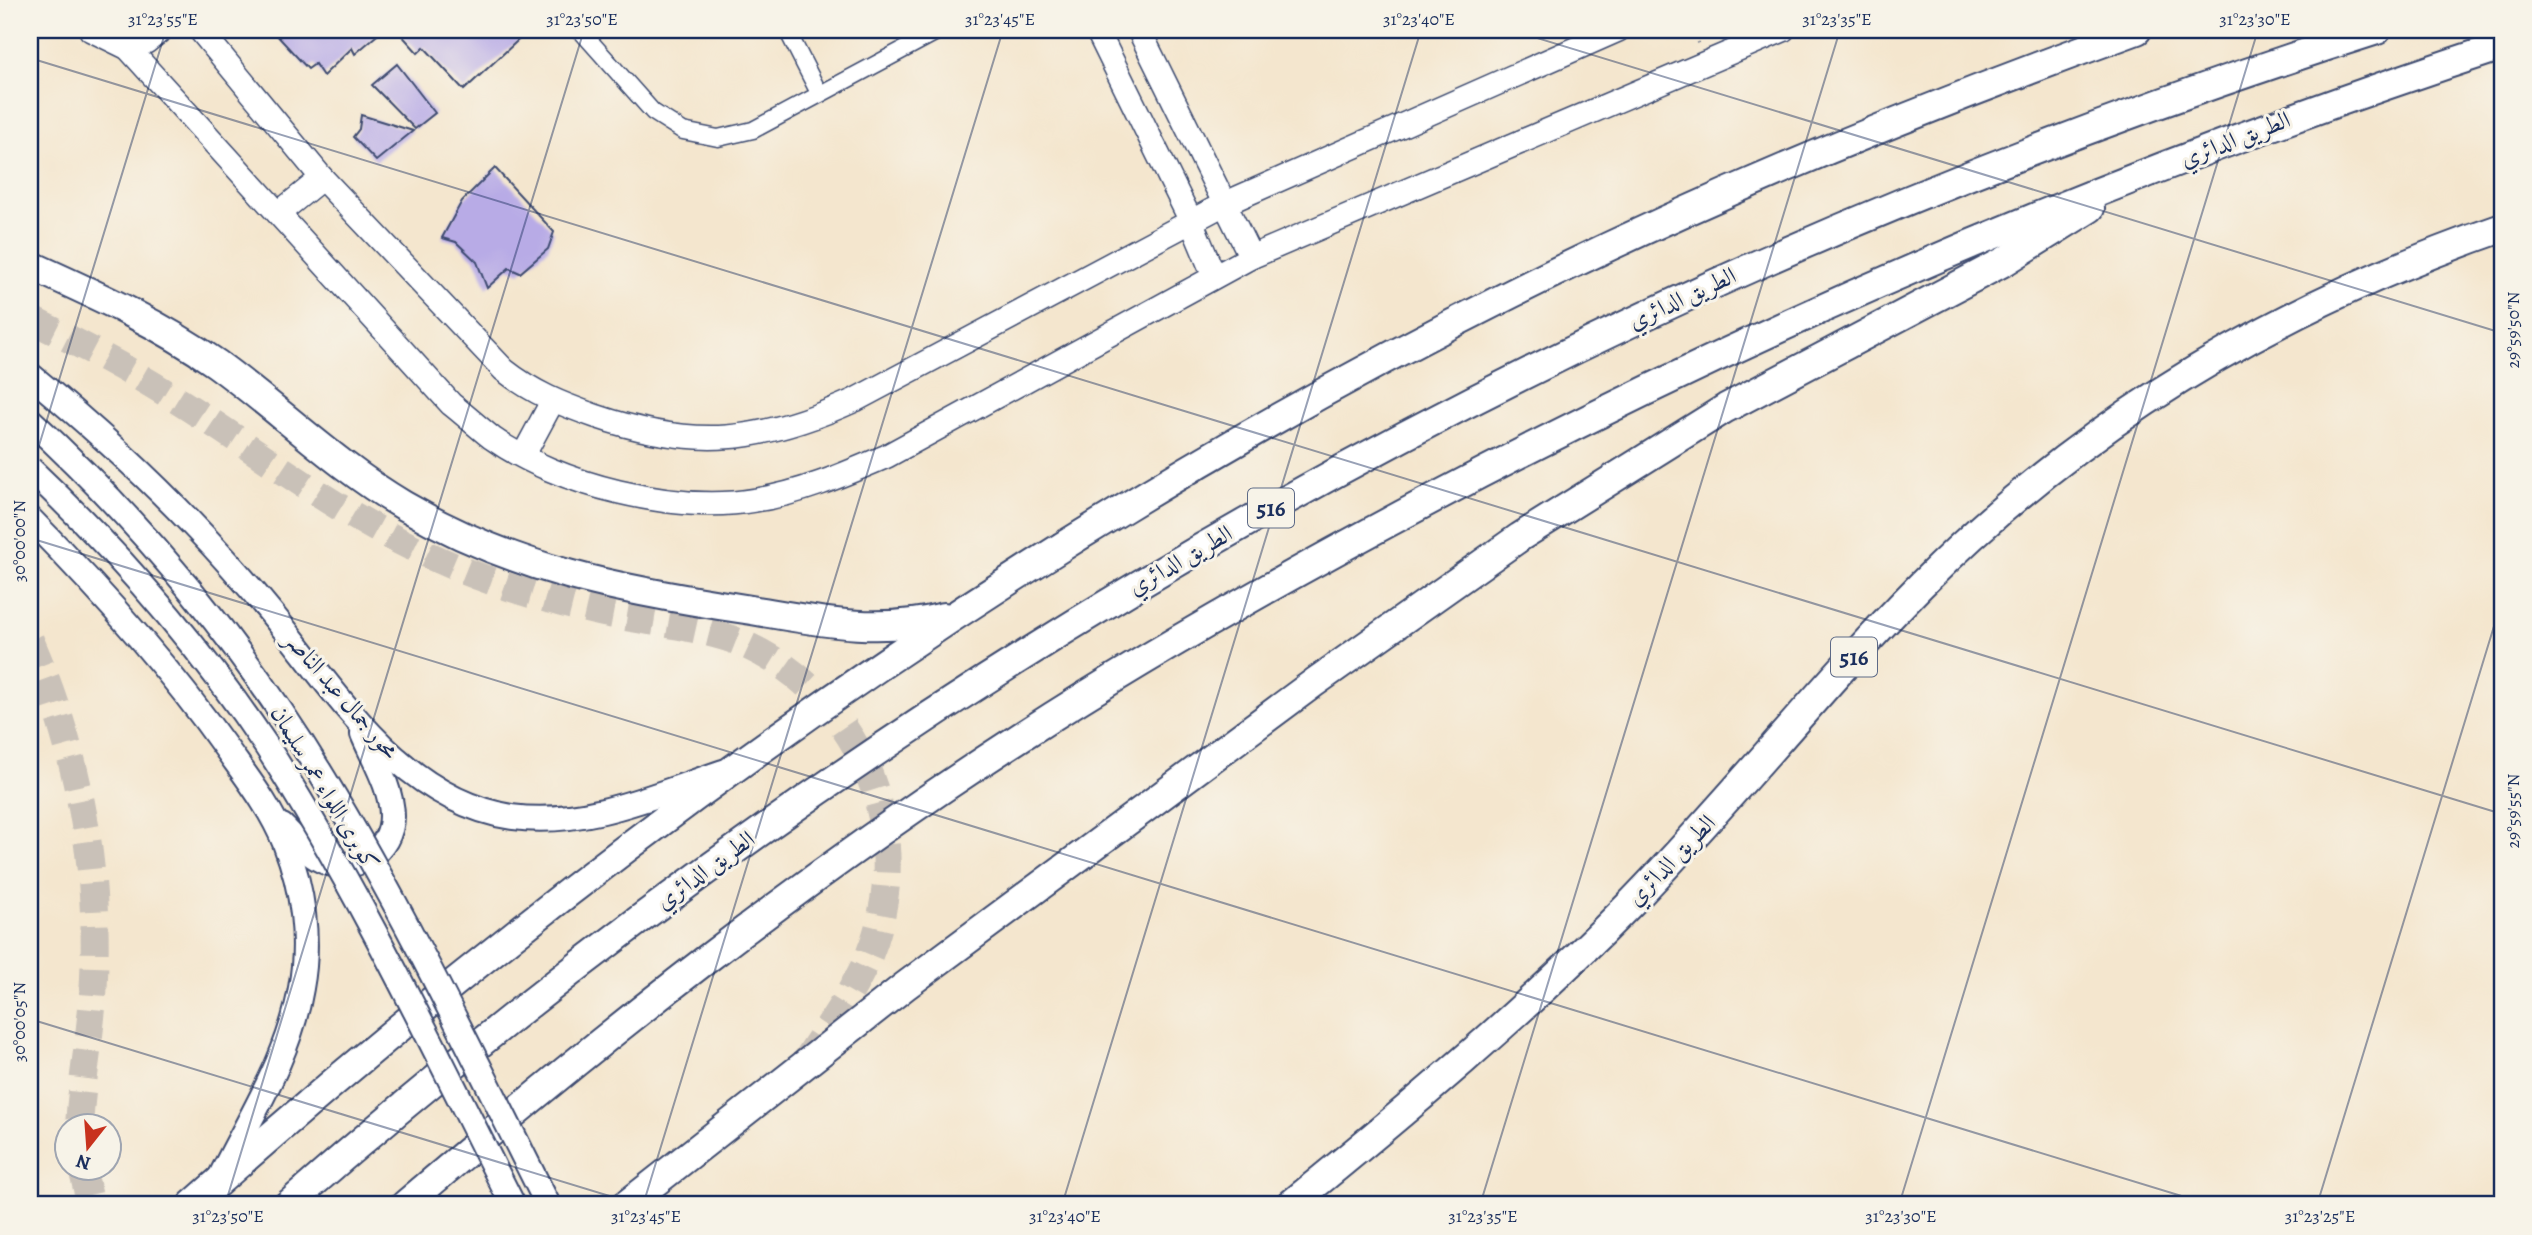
<svg xmlns="http://www.w3.org/2000/svg" width="2532" height="1235" viewBox="0 0 2532 1235" font-family="Alegreya,Amiri,serif">
<rect width="100%" height="100%" fill="#f7f3e8"/>
<filter id="ink" filterUnits="userSpaceOnUse"><feTurbulence type="fractalNoise" baseFrequency=".0143" numOctaves="2"/><feDisplacementMap in="SourceGraphic" scale="14" xChannelSelector="R" yChannelSelector="G"/><feConvolveMatrix kernelMatrix="1 2 1 2 8 2 1 2 1" color-interpolation-filters="sRGB"/></filter>
<filter id="wash" filterUnits="userSpaceOnUse"><feTurbulence type="fractalNoise" baseFrequency=".00686" numOctaves="4" result="noise"/><feDisplacementMap in="SourceGraphic" scale="28" xChannelSelector="R" yChannelSelector="G"/><feGaussianBlur stdDeviation="1.57" result="paint"/><feColorMatrix in="noise" values="0 0 0 0 0 0 0 0 0 0 0 0 0 0 0 0 0 1.4 0 .05"/><feComposite in="paint" operator="in"/></filter>
<g filter="url(#wash)">
<rect width="100%" height="100%" fill="#f4e6ce"/>
<g id="blocks">
<g fill="#b8abe6">
<polygon points="272,30 383,30 355,54 352,48 323,76 315,64 308,69"/>
<polygon points="397,30 529,30 464,90 424,47 418,53"/>
<polygon points="397,64 435,113 415,129 372,85"/>
<polygon points="361,115 413,131 376,161 353,137 359,129"/>
<polygon points="495,168 554,232 548,249 520,273 509,268 487,288 477,262 456,242 442,238 462,201"/>
</g>
</g>
</g>
<g filter="url(#ink)">
<use href="#blocks" fill-opacity="0" stroke="#3c4a6f" stroke-width="2"/>
<g fill="none" stroke-linecap="round" stroke-linejoin="round">
<g stroke="#c9c1b8" stroke-width="28" stroke-dasharray="28 14" stroke-linecap="butt">
<path d="M 30,319 C 80,344 130,370 177,400 C 260,452 335,512 424,553 C 478,579 537,598 595,611 C 639,621 685,624 728,638 C 845,679 910,807 879,925 C 867,975 833,1018 806,1061"/>
<path d="M 30,640 C 77,748 99,860 94,978 C 92,1028 82,1077 79,1126"/>
<polyline points="82,1168 91,1205"/>
</g>
<defs>
<g id="street">
<polyline points="580,30 653,112 683,131 718,138 753,130 940,30"/>
<polyline points="787,30 819,93"/>
</g>
<g id="secondary">
<path d="M 91,30 L 128,48 L 451,404 C 465,415 478,427 492,438 C 558,485 676,514 756,500 C 802,493 845,474 887,456 L 1251,257 L 1783,30"/>
<path d="M 200,30 L 322,178 L 504,370 C 533,393 561,404 595,416 C 695,450 760,443 855,400 L 1224,204 L 1618,30"/>
<polyline points="1097,30 1191,221 1214,276"/>
<polyline points="1139,30 1251,257"/>
<polyline points="128,48 146,42 161,30"/>
<polyline points="279,213 322,178"/>
<polyline points="523,456 552,402"/>
</g>
<g id="primary">
<path d="M 30,375 C 87,422 143,472 194,526 C 226,559 256,594 285,630 C 346,707 408,801 512,817 C 585,827 655,795 723,772"/>
<path d="M 30,519 C 101,591 168,666 226,748 C 248,779 271,808 285,843 C 303,889 310,940 301,988 C 290,1056 250,1117 220,1178"/>
<path d="M 282,826 C 294,838 307,854 323,861 C 355,875 392,851 392,816 C 392,789 373,758 363,734"/>
</g>
<g id="highway">
<path d="M 30,265 C 94,294 159,323 217,364 C 280,410 335,465 403,505 C 514,570 620,590 745,609 C 813,620 875,635 944,617"/>
<path d="M 192,1205 C 592,850 1033,532 1513,293 C 1715,192 1924,107 2137,30"/>
<path d="M 288,1205 C 897,669 1604,275 2377,30"/>
<path d="M 405,1205 C 601,1037 805,876 1022,736 C 1155,650 1292,573 1432,499 C 1776,317 2133,167 2502,46"/>
<polyline points="626,1205 905,986 1315,682 1520,537 1726,408 2005,261 2090,208"/>
<path d="M 1290,1205 C 1407,1110 1522,1014 1628,906 C 1729,803 1819,688 1921,585 C 2086,419 2282,304 2502,228"/>
</g>
</defs>
<use href="#street" stroke="#3c4a6f" stroke-width="19"/>
<use href="#secondary" stroke="#3c4a6f" stroke-width="26"/>
<use href="#primary" stroke="#3c4a6f" stroke-width="28"/>
<use href="#highway" stroke="#3c4a6f" stroke-width="32"/>
<polyline stroke="#3c4a6f" stroke-width="3.5" stroke-dasharray="2 5" stroke-linecap="butt" points="1691,30 1698,43"/>
<use href="#street" stroke="#fff" stroke-width="16"/>
<use href="#secondary" stroke="#fff" stroke-width="23"/>
<use href="#primary" stroke="#fff" stroke-width="24"/>
<use href="#highway" stroke="#fff" stroke-width="28"/>
<defs>
<g id="primary-bridge">
<path d="M 30,420 C 144,525 244,647 324,779 C 407,916 476,1062 548,1205"/>
<path d="M 30,469 C 119,553 199,645 267,747 C 361,893 435,1051 513,1205"/>
</g>
</defs>
<use href="#primary-bridge" stroke="#3c4a6f" stroke-width="28" stroke-linecap="butt"/>
<use href="#primary-bridge" stroke="#fff" stroke-width="24"/>
</g>
</g>
<path fill="none" stroke="#1b2f5e" stroke-width="2" stroke-opacity="0.45" d="M 1511,30 L 2502,333M 30,58 L 2502,814M 30,475 L 166,30M 30,538 L 2211,1205M 30,1019 L 639,1205M 225,1205 L 584,30M 643,1205 L 1003,30M 1062,1205 L 1421,30M 1480,1205 L 1840,30M 1899,1205 L 2258,30M 2317,1205 L 2502,600"/>
<g text-anchor="middle" dominant-baseline="central" stroke-width="6" stroke-linejoin="round" paint-order="stroke">
<g fill="#f7f3e8" stroke="#5d6a87" stroke-width="2">
<rect x="1248" y="488.5" width="46" height="39" rx="5"/>
<rect x="1831" y="637.5" width="46" height="39" rx="5"/>
</g>
<g font-size="23" font-weight="bold" fill="#1b2f5e">
<text x="1271" y="508">516</text>
<text x="1854" y="657">516</text>
</g>
<g font-size="24" fill="#1b2f5e" stroke="#f7f3e8">
<text transform="translate(2235 139) rotate(-21)">الطريق الدائري</text>
<text transform="translate(1682 298) rotate(-25)">الطريق الدائري</text>
<text transform="translate(1180 560) rotate(-30)">الطريق الدائري</text>
<text transform="translate(342 695) rotate(49)">محور جمال عبد الناصر</text>
<text transform="translate(325 788) rotate(59)">كوبرى اللواء عمر سليمان</text>
<text transform="translate(1671 860) rotate(-46)">الطريق الدائري</text>
<text transform="translate(705 870) rotate(-36)">الطريق الدائري</text>
</g>
</g>
<rect width="2532" height="1235" fill="none" stroke="#f7f3e8" stroke-width="77"/>
<g transform="translate(88 1147) rotate(197)"><circle r="33" fill="#f7f3e8" stroke="#9fa5b1" stroke-width="2"/>
<path d="M0-5L12 26L0 18L-12 26Z" fill="#c8321e"/>
<text y="-10" font-size="19" font-weight="bold" text-anchor="middle" fill="#1b2f5e">N</text>
</g>
<rect x="38" y="38" width="2456" height="1158" fill="none" stroke="#1b2f5e" stroke-width="2.5"/>
<g font-size="18" text-anchor="middle" fill="#1b2f5e">
<text x="163" y="25">31°23'55"E</text>
<text x="582" y="25">31°23'50"E</text>
<text x="1000" y="25">31°23'45"E</text>
<text x="1419" y="25">31°23'40"E</text>
<text x="1837" y="25">31°23'35"E</text>
<text x="2255" y="25">31°23'30"E</text>
<text transform="translate(2513 330) rotate(-90)" y="6">29°59'50"N</text>
<text transform="translate(19 541) rotate(-90)" y="6">30°00'00"N</text>
<text transform="translate(2513 811) rotate(-90)" y="6">29°59'55"N</text>
<text transform="translate(19 1022) rotate(-90)" y="6">30°00'05"N</text>
<text x="228" y="1222">31°23'50"E</text>
<text x="646" y="1222">31°23'45"E</text>
<text x="1065" y="1222">31°23'40"E</text>
<text x="1483" y="1222">31°23'35"E</text>
<text x="1901" y="1222">31°23'30"E</text>
<text x="2320" y="1222">31°23'25"E</text>
</g>
</svg>
